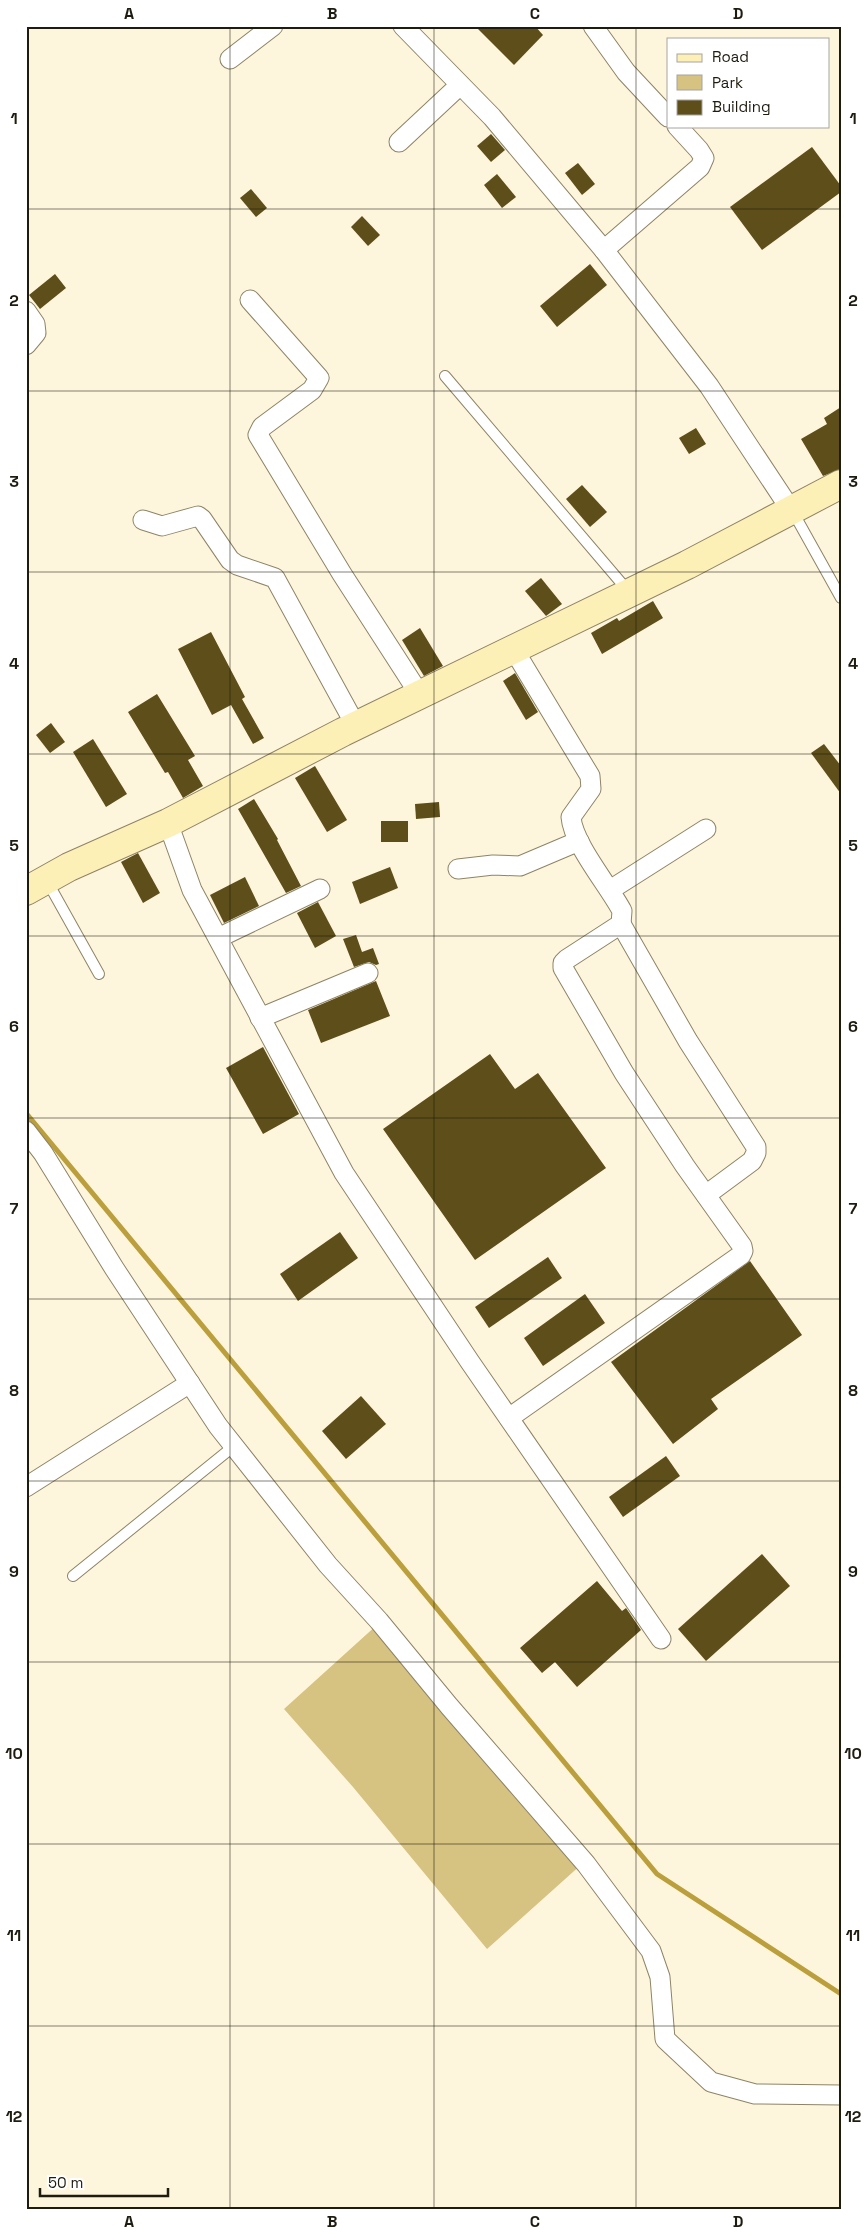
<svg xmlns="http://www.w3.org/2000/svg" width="867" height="2235" viewBox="0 0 867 2235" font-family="'Space Grotesk',sans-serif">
<rect width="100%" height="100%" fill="#fef6dc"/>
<polygon fill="#d6c281" points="378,1624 583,1863 487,1949 353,1787 284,1709"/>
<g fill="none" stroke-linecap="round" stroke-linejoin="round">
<polyline stroke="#bb9f3d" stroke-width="5" points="26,1113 657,1874 841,1994"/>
</g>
<g fill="#5d4e1a">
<polygon points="475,26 535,26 543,35 514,65"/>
<polygon points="491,134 505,150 491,162 477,146"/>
<polygon points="812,147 841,186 841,192 762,250 730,207"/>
<polygon points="578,163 595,184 582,195 565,173"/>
<polygon points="497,174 516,197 502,208 484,185"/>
<polygon points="251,189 267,208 256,217 240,198"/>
<polygon points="362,216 380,235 368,246 351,227"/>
<polygon points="590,264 607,285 557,327 540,306"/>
<polygon points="55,274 66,288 40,309 29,295"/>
<polygon points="841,407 841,469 823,476 801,439 827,424 824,418"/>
<polygon points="696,428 706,444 689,454 679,438"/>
<polygon points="582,485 607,512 590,527 566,499"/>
<polygon points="541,578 562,604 546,616 525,591"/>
<polygon points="653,601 663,618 602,654 591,633 617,618 619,621"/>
<polygon points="420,628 443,666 424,676 402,640"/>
<polygon points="211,632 245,697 242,699 264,738 253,744 231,705 212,715 178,649"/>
<polygon points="515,673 538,712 526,720 503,681"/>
<polygon points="157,694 195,756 188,760 203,786 183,798 168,772 165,773 128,712"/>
<polygon points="51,723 65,742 50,753 36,735"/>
<polygon points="93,739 127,794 106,807 73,752"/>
<polygon points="824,744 841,766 841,794 811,753"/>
<polygon points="315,766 347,820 327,832 295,778"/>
<polygon points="254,799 278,839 277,840 301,886 286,893 238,809"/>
<polygon points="439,802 440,817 416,819 415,804"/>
<rect x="381" y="821" width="27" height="21"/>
<polygon points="138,853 160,893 143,903 121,862"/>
<polygon points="390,867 398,888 360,904 352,882"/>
<polygon points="245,877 259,906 224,923 210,895"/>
<polygon points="318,902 336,936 315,948 297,913"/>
<polygon points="356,935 362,952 373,948 379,964 376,965 369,962 354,967 343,939"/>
<polygon points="376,981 390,1016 321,1043 308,1010"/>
<polygon points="263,1047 299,1114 263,1134 226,1068"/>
<polygon points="490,1054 515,1089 538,1073 606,1168 475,1260 383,1129"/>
<polygon points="340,1232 358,1258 298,1301 280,1274"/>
<polygon points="548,1257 562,1278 489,1328 475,1307"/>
<polygon points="750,1261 802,1335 711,1399 718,1409 673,1444 611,1362"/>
<polygon points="585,1294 605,1323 543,1366 524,1338"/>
<polygon points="361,1396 386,1424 346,1459 322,1431"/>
<polygon points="666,1456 680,1476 623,1517 609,1497"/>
<polygon points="762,1554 790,1586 706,1661 678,1629"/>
<polygon points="597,1581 622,1611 626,1608 641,1630 577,1687 555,1662 542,1673 520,1648"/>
</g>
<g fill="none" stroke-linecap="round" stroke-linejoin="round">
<defs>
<g id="service">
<polyline points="445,376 629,592"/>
<polyline points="793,512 841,598"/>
<polyline points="47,881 99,974"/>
<polyline points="73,1576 234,1446"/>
</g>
<g id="minor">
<polyline points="403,26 492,117 604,250 709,386 791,510"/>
<polyline points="593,26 626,72 668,117"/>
<polyline points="230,59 273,26"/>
<polyline points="399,142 460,85"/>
<polyline points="604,250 700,167 704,158 699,150 677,126"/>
<polyline points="250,300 319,378 312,390 262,427 258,435 342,574 420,695"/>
<polyline points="26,311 35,324 36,333 26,345"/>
<polyline points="143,520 162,526 198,516 202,519 230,560 237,565 275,578 356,726"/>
<polyline points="168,823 192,890 344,1173 470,1362 661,1639"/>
<polyline points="458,869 493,865 520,866 579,841"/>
<polyline points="610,890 706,829"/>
<polyline points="621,924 688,1041 756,1147 756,1153 752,1161 706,1195"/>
<polyline points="218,938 320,889"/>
<polyline points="260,1018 368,973"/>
<polyline points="26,1131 43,1153 114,1268 218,1426 328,1565 379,1621 449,1706 586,1864 651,1951 660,1977 665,2039 711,2082 755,2094 841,2095"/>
<path d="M 509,1418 L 741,1255 L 743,1251 L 742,1246 L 685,1166 L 624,1073 L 563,968 L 563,963 L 567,959 L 621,924 L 622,911 C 609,886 573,844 571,817 L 591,789 L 590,776 L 514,650"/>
<polyline points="26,1487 190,1383"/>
</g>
<polyline id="secondary" points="26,891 69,867 168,823 343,732 687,565 841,484"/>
</defs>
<use href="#service" stroke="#8d8467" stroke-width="12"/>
<use href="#minor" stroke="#8d8467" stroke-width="21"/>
<use href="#secondary" stroke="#8d8467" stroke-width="30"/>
<use href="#service" stroke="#fff" stroke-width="10"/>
<use href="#minor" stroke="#fff" stroke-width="19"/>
<use href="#secondary" stroke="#fdf0b7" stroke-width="28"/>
</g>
<path fill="none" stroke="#1e1b0f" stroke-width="1" stroke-opacity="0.55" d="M 230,26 L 230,2209M 434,26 L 434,2209M 636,26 L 636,2209M 26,209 L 841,209M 26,391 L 841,391M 26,572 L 841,572M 26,754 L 841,754M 26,936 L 841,936M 26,1118 L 841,1118M 26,1299 L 841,1299M 26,1481 L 841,1481M 26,1662 L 841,1662M 26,1844 L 841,1844M 26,2026 L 841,2026"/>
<rect width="867" height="2235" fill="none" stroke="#ffffff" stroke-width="55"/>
<rect x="667" y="38" width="162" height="90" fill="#ffffff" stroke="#a5a49f"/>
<rect x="677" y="54" width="25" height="8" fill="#fdf0b7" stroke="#a5a49f"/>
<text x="712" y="62" font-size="15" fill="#1e1b0f">Road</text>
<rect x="677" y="75" width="25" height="15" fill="#d6c281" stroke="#a5a49f"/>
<text x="712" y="88" font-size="15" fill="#1e1b0f">Park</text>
<rect x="677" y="100" width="25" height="15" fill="#5d4e1a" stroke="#a5a49f"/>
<text x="712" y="112" font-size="15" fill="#1e1b0f">Building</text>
<path d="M40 2188v8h128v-8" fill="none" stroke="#1e1b0f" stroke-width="2.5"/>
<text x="48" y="2188" font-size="15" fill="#1e1b0f" stroke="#ffffff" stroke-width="4" paint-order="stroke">50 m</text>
<rect x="28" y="28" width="812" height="2180" fill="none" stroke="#1e1b0f" stroke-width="2"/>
<g font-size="16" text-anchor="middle" font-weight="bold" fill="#1e1b0f">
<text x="129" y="19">A</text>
<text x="332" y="19">B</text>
<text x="535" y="19">C</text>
<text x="738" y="19">D</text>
<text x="14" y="124">1</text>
<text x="853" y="124">1</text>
<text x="14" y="306">2</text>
<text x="853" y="306">2</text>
<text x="14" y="487">3</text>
<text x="853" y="487">3</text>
<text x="14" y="669">4</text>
<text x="853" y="669">4</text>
<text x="14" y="851">5</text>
<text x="853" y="851">5</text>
<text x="14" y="1032">6</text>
<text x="853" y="1032">6</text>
<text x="14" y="1214">7</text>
<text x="853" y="1214">7</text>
<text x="14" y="1396">8</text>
<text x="853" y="1396">8</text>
<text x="14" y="1577">9</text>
<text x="853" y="1577">9</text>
<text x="14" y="1759">10</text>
<text x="853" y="1759">10</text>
<text x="14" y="1941">11</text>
<text x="853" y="1941">11</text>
<text x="14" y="2122">12</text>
<text x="853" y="2122">12</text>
<text x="129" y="2227">A</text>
<text x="332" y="2227">B</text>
<text x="535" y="2227">C</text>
<text x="738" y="2227">D</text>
</g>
</svg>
